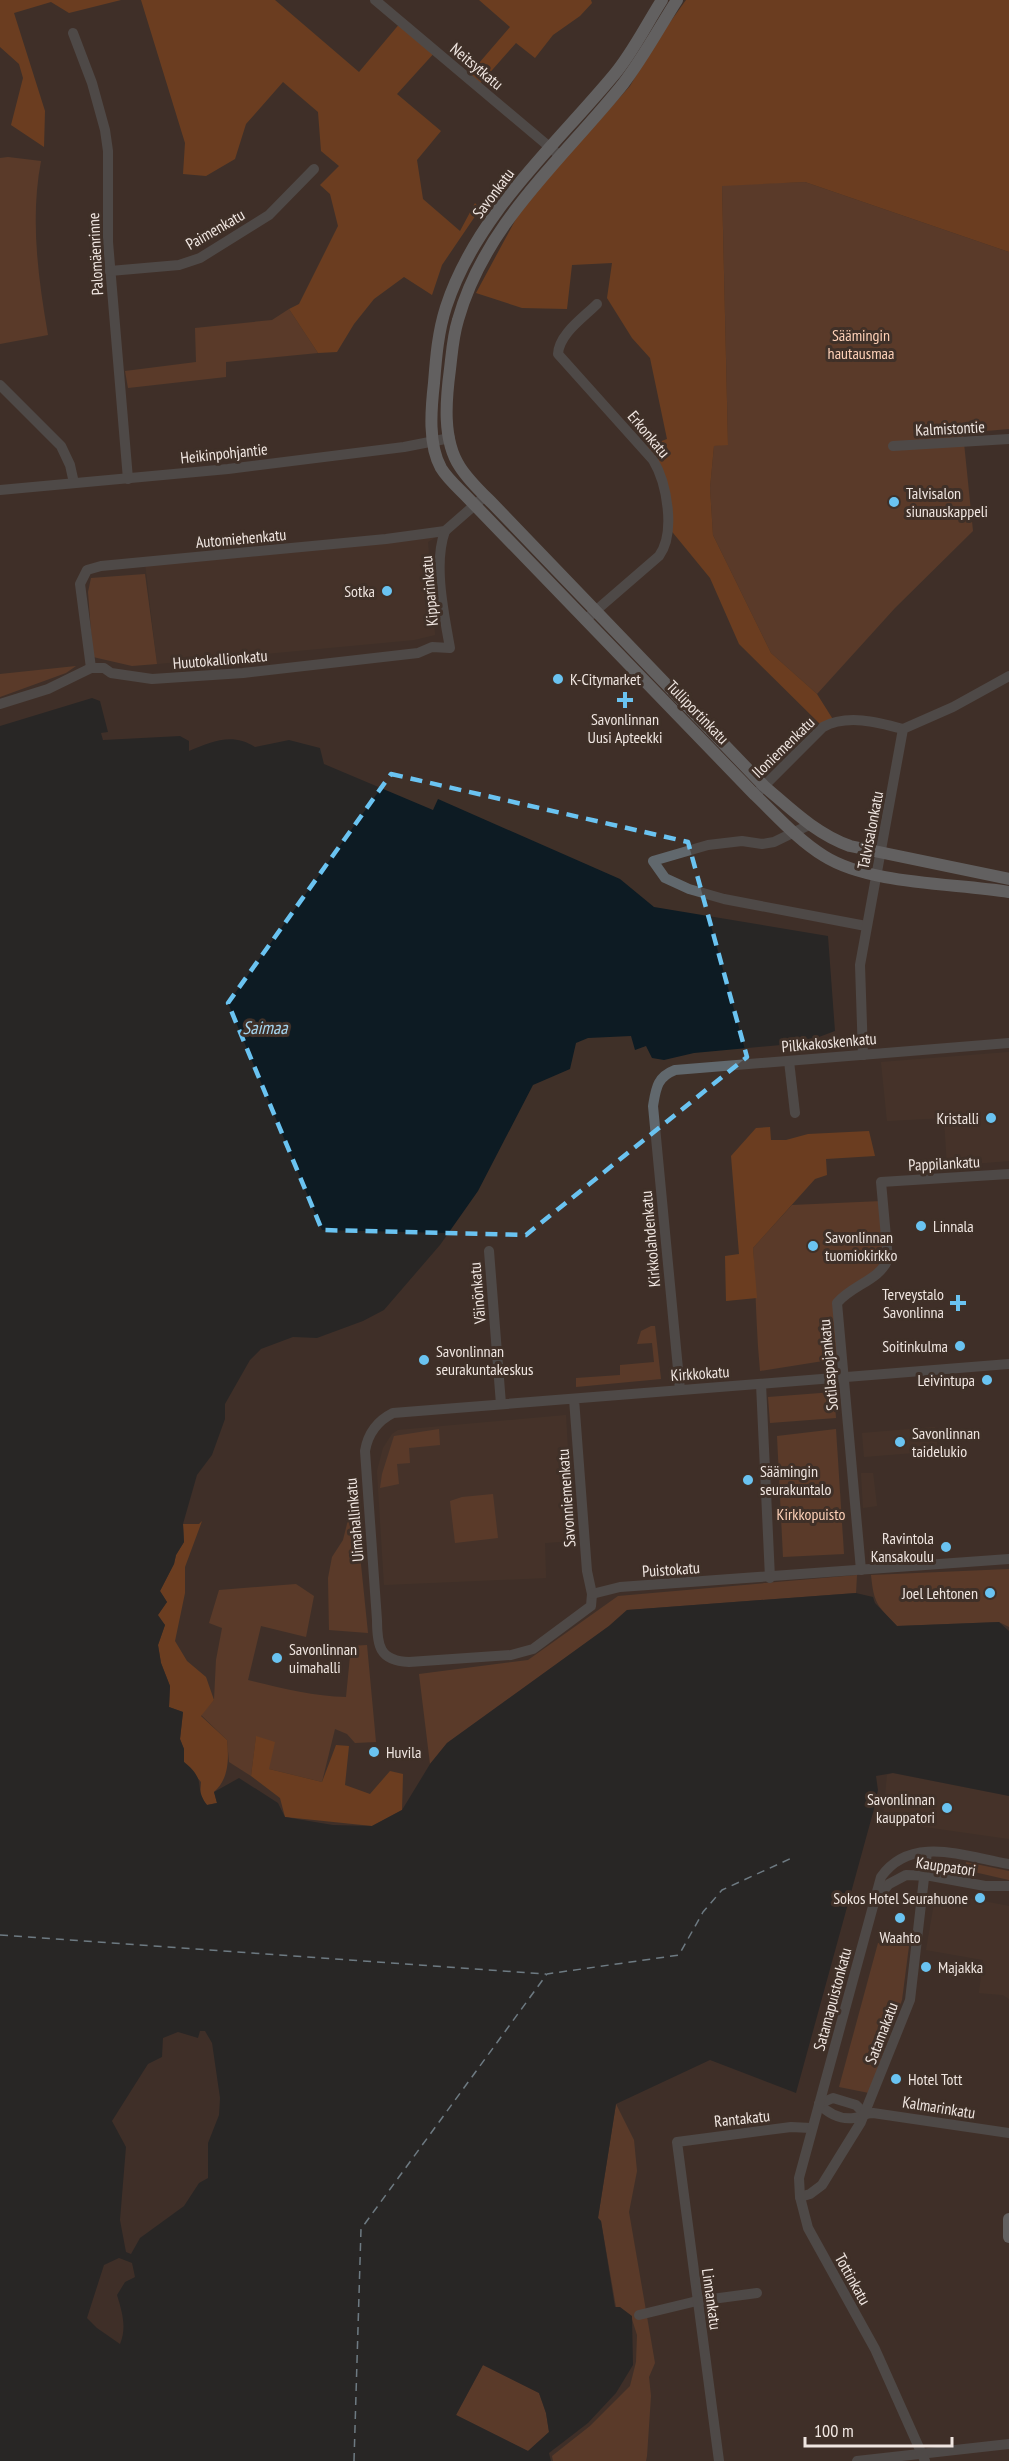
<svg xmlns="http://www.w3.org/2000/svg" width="1009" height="2461" viewBox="0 0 1009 2461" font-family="'PT Sans Narrow',sans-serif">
<rect width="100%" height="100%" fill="#3f3028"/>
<g fill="#4c372b">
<polygon points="445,531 428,542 435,635 414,640 157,664 145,562"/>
<polygon points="1009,1052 1009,1161 947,1166 944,1118 887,1121 881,1062"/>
<polygon points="566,1415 573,1541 545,1543 546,1578 384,1585 377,1471 383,1448 392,1434 398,1430"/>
<polygon points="935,1427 938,1451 864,1457 862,1433"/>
<polygon points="861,1473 873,1473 877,1506 863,1508"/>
<polygon points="892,1773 1009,1796 1009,1839 883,1821 887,1775"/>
<polygon points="936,1892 1009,1906 1009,1999 1003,1995 979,1993 983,1960 926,1950"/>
</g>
<g fill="#7a482b">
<path d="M 8,157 L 41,161 C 30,219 38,277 48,335 L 0,344 L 0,158 Z"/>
<polygon points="805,182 1009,252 1009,429 963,433 973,531 895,608 817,694 771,653 713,535 710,488 714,446 728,444 722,185"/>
<polygon points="289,309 318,353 226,362 226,377 128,388 125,371 196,362 195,328 272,320"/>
<polygon points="145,574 157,664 132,666 93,657 88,592 91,578"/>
<polygon points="76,666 66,673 0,697 0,674"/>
<path d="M 882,1201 L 888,1259 L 837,1303 L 842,1358 L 760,1371 C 756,1330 756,1289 753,1248 L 792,1205 Z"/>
<polygon points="651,1326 655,1326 661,1379 576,1387 576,1378 620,1375 620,1365 654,1362 652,1343 637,1344 641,1331"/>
<polygon points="834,1392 836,1418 770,1423 768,1397"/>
<polygon points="439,1429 440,1445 409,1448 410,1463 397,1464 399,1484 380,1488 382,1474 394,1436"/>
<polygon points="836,1429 844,1554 783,1557 777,1436"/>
<polygon points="493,1494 498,1538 455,1543 450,1501 462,1497"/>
<polygon points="354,1496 368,1633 329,1630 328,1578 332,1557 343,1540"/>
<path d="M 1009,1569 L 1009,1627 L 999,1622 L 897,1626 C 877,1605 874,1604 871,1575 Z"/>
<polygon points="857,1575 856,1593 627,1610 609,1626 447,1743 430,1764 419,1674 528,1660 618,1596"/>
<path d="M 296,1584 L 314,1596 L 306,1637 L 261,1626 L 248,1680 C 281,1688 312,1696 346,1697 L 351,1646 L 367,1645 L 376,1742 L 355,1743 L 347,1734 L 335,1729 L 322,1782 L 269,1769 L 256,1737 L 251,1776 L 229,1762 L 227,1740 L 201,1715 L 214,1700 L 216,1660 L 222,1628 L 209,1623 L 219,1590 Z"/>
<polygon points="966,1862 1009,1871 1009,1880 974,1872 972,1877 964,1875"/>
<polygon points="878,1943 909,1946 902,2000 869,2093 839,2087"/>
<polygon points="616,2104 634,2140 637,2171 629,2212 655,2363 649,2377 651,2396 647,2456 646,2461 553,2461 552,2456 590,2426 630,2386 636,2362 637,2335 631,2316 616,2307 601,2221 598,2218"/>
<polygon points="483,2365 539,2393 546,2413 549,2432 528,2451 456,2415"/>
</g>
<g fill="#9f4f18">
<polygon points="0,0 121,0 69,13 51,2 14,13 45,111 44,147 11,125 23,78 19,64 0,47"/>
<polygon points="141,0 275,0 359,72 401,22 436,51 397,94 441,131 417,160 423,199 460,231 475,203 480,209 442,265 432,295 404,277 374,299 354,324 337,352 318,353 289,309 299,304 338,226 330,194 320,185 339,166 321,151 318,112 283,82 246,124 235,159 206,176 183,174 185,143"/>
<polygon points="479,0 591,0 592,3 580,16 553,35 535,58 516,43 478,86 467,77 510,27"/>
<polygon points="686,0 1009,0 1009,252 805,182 722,186 728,445 714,446 710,488 713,535 771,653 817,694 834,721 823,727 739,644 710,578 669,528 662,475 643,448 667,439 650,358 632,338 607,298 612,263 572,265 567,309 522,308 476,293 517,217 549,176 630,86 655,43"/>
<polygon points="770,1127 771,1140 786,1140 808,1134 869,1131 875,1156 826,1159 827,1175 815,1179 753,1248 757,1298 726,1301 725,1256 739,1254 731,1156 756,1128"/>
<path d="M 202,1521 L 185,1567 L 185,1593 L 175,1641 L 187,1661 L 206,1677 L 214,1700 L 201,1716 L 227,1740 C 229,1758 229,1779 214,1792 L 217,1803 L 207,1805 L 200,1796 L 201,1782 L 184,1762 L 184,1749 L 180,1739 L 183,1712 L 169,1707 L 170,1686 L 161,1663 L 158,1645 L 165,1625 L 157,1616 L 167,1602 L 160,1591 L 174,1564 L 176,1555 L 184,1542 L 183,1524 L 199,1524 Z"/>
<polygon points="256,1736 275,1742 269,1769 322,1782 336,1745 349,1746 345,1785 370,1794 390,1771 403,1774 402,1810 372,1826 285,1817 280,1798 251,1776"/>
</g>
<path fill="#0d1b23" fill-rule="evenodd" d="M 92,698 L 100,701 L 108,732 L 101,733 L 103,740 L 180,736 L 189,741 L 189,751 C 211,742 232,732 255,747 L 289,740 L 320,748 L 324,764 L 433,810 L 438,799 L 620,879 L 654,907 L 828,936 L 835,1031 L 803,1043 L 694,1053 L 664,1060 L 652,1058 L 646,1046 L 635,1050 L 631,1036 L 588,1038 L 576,1043 L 570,1069 L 533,1085 L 478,1191 L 440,1245 L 384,1310 L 363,1321 L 317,1338 L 293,1337 L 261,1349 L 250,1360 L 225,1404 L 225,1419 L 212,1455 L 197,1475 L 183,1524 L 184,1542 L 176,1555 L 174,1564 L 160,1591 L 167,1602 L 158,1615 L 165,1625 L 158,1645 L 161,1663 L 170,1686 L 169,1707 L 183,1712 L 180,1739 L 184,1749 L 184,1762 C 208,1781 193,1786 207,1805 L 217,1803 L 214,1792 L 239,1778 L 278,1803 L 285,1817 L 333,1825 L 372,1826 L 402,1810 L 430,1764 L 447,1743 L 609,1626 L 627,1610 L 856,1593 L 873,1597 L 875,1603 L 897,1626 L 999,1622 L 1009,1631 L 1009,1796 L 893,1773 L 876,1776 L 878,1790 L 874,1809 L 796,2093 L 710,2060 L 616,2104 L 598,2218 L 601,2221 L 615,2307 L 620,2307 L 632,2316 L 633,2365 L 616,2393 L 588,2423 L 549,2453 L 551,2461 L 0,2461 L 0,726 ZM 200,2031 L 205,2031 L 212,2043 L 220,2098 L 219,2115 L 208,2143 L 208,2178 L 199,2183 L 184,2206 L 140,2238 L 131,2254 L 126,2252 L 120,2220 L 126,2147 L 112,2121 L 148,2064 L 162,2057 L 163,2038 L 178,2032 L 198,2038 ZM 119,2258 L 132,2263 L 135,2277 L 125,2282 L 117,2295 C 122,2312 127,2327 120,2344 L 97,2328 L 87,2318 L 104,2265 ZM 483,2365 L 539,2393 L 546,2413 L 549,2432 L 528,2451 L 456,2415 Z"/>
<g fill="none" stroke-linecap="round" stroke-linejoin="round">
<g stroke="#a5d5ef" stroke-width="1.5" stroke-dasharray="8 6" stroke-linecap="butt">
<polyline points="0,1935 546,1974"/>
<polyline points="354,2461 361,2229 547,1974 679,1955 703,1912 722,1890 794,1857"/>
</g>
<g stroke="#61686d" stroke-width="10">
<polyline points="375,0 559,155"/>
<polyline points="73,33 92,83 105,130 108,151 108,242 128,479"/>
<polyline points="110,271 179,265 200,258 269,215 314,169"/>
<polyline points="0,385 61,446 70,465 74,483"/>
<polyline points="893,446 1009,439"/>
<polyline points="0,490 228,469 404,447 450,438"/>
<path d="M 585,620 L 659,556 C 676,533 667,483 653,460 L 558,354 C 559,334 583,318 597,304"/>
<polyline points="91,668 80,584 87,570 101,566 386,539 445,531 485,496"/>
<path d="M 0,704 L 48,689 L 91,668 L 104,668 L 111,673 L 152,679 L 243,673 L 418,653 L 432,647 L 450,648 C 444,614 433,564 445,531"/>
<path d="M 759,791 L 823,727 C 847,714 877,722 903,729"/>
<polyline points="809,825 774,842 762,844 742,841 708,845 653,861 665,878 689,889 724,899 866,926"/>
<polyline points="863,1055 860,965 903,729 953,707 1009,676"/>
<polyline points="789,1061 795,1113"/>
<polyline points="489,1251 501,1404"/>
<polyline points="761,1384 770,1578"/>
<path d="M 680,1390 L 653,1106 C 656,1088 657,1077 675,1070 L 1009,1043"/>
<path d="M 574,1399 L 587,1571 L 592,1594 L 591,1606 L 533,1649 L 511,1655 L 409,1662 C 379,1661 377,1645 377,1620 L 365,1451 C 368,1433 377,1421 393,1413 L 1009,1364"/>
<path d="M 861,1570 L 837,1303 C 852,1285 880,1280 888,1259 L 881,1182 L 1009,1174"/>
<polyline points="592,1594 620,1587 1009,1559"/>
<polyline points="876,1899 889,1884 906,1875 931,1876 985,1886 1009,1886"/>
<path d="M 819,2104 C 828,2113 840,2120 854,2118 C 861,2117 865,2113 873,2113 L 1009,2133"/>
<polyline points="819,2104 833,2098 856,2105 864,2113"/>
<polyline points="800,2197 810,2194 822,2185 861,2122 910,2000 927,1852"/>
<polyline points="639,2315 697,2301 757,2293"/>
<polyline points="719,2461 677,2142 791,2127 811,2128"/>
<polyline points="857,2461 1009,2444"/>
<path d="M 925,2461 L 875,2349 L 808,2228 L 800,2197 L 799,2178 L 881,1877 C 911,1834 966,1857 1009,1864"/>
</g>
<g stroke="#8d9ca5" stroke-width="12">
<path d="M 662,0 C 646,25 632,54 613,76 C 553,148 476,215 446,307 C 438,332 436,357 434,383 C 431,409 428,445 441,468 C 447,478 457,487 465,495 L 755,795 C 777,816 798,840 824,856 C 870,885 955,883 1009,892"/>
<path d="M 677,0 C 659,28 643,58 623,84 C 563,159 485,223 458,320 C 453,336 452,352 450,369 C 446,399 442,440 460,467 C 469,481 481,492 493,504 L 764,786 C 791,809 816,834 850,846 L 1009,879"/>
<polyline points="1009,2219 1009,2237"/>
</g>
</g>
<path d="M0 0H1009V2461H0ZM 391,774 L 688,842 L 747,1057 L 526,1235 L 322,1230 L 228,1003 Z" fill="#3f3028" fill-opacity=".55" fill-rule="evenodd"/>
<path fill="none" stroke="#6ac3f1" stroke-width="4.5" stroke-dasharray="12 8" stroke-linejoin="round" d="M 391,774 L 688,842 L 747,1057 L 526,1235 L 322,1230 L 228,1003 Z"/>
<g fill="#6ac3f1" stroke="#3f3028" stroke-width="2">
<circle cx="894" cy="502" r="6"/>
<circle cx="387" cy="591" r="6"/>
<circle cx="558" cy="679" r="6"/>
<path d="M622 691h6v6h6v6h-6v6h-6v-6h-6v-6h6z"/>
<circle cx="991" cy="1118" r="6"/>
<circle cx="921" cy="1226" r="6"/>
<circle cx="813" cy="1246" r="6"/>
<path d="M955 1294h6v6h6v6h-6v6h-6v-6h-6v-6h6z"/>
<circle cx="960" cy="1346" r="6"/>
<circle cx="424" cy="1360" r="6"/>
<circle cx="987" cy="1380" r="6"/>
<circle cx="900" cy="1442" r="6"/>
<circle cx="748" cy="1480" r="6"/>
<circle cx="946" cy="1547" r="6"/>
<circle cx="990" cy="1593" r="6"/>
<circle cx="277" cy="1658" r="6"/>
<circle cx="374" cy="1752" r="6"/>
<circle cx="947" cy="1808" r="6"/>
<circle cx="980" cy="1898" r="6"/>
<circle cx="900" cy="1918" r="6"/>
<circle cx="926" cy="1967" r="6"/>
<circle cx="896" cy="2079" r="6"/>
</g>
<g text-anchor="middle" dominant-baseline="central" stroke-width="6" stroke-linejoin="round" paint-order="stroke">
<g font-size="16" fill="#f0e6e1" stroke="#3f3028">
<text transform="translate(477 66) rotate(40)">Neitsytkatu</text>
<text transform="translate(493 193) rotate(-53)">Savonkatu</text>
<text transform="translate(215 229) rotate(-30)">Paimenkatu</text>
<text transform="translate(95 254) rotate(-93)">Palomäenrinne</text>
<text transform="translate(950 428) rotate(-3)">Kalmistontie</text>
<text transform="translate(649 434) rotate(50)">Erkonkatu</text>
<text transform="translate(224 453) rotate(-6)">Heikinpohjantie</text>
<text transform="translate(241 538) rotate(-5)">Automiehenkatu</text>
<text transform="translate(429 591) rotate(-95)">Kipparinkatu</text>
<text transform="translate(220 659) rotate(-5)">Huutokallionkatu</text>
<text transform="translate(698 712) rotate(46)">Tulliportinkatu</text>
<text transform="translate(783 747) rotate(-44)">Iloniemenkatu</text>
<text transform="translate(870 830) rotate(-79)">Talvisalonkatu</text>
<text transform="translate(829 1042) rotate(-5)">Pilkkakoskenkatu</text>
<text transform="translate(944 1163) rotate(-3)">Pappilankatu</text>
<text transform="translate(650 1239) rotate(-95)">Kirkkolahdenkatu</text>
<text transform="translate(477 1293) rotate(-95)">Väinönkatu</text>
<text transform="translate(828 1365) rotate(-95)">Sotilaspojankatu</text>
<text transform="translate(700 1373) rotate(-4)">Kirkkokatu</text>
<text transform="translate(566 1498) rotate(-94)">Savonniemenkatu</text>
<text transform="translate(354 1520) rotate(-95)">Uimahallinkatu</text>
<text transform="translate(671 1569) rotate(-4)">Puistokatu</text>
<text transform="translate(946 1866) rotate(8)">Kauppatori</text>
<text transform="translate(832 1999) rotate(-75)">Satamapuistonkatu</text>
<text transform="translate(881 2033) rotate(-69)">Satamakatu</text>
<text transform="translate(939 2107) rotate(9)">Kalmarinkatu</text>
<text transform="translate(742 2118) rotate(-6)">Rantakatu</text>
<text transform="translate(853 2279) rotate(61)">Tottinkatu</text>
<text transform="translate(712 2299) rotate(82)">Linnankatu</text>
</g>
<g font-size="16" fill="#fed1b8" stroke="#3f3028">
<text x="861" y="335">Säämingin<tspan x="861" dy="18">hautausmaa</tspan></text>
<text x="811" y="1514">Kirkkopuisto</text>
</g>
<g font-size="16" fill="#f0e6e1" stroke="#3f3028" text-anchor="start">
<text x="906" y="493">Talvisalon<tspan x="906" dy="18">siunauskappeli</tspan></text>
<text x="375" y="591" text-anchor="end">Sotka</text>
<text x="570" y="679">K-Citymarket</text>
<text x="625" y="719" text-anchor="middle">Savonlinnan<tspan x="625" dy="18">Uusi Apteekki</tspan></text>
<text x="979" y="1118" text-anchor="end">Kristalli</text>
<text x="933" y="1226">Linnala</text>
<text x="825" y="1237">Savonlinnan<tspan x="825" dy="18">tuomiokirkko</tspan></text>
<text x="944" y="1294" text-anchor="end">Terveystalo<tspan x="944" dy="18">Savonlinna</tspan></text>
<text x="948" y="1346" text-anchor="end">Soitinkulma</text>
<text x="436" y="1351">Savonlinnan<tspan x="436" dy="18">seurakuntakeskus</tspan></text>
<text x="975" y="1380" text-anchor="end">Leivintupa</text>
<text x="912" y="1433">Savonlinnan<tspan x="912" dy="18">taidelukio</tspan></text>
<text x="760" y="1471">Säämingin<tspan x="760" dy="18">seurakuntalo</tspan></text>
<text x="934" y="1538" text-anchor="end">Ravintola<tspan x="934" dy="18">Kansakoulu</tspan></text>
<text x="978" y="1593" text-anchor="end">Joel Lehtonen</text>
<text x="289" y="1649">Savonlinnan<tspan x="289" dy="18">uimahalli</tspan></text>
<text x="386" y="1752">Huvila</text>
<text x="935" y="1799" text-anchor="end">Savonlinnan<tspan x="935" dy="18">kauppatori</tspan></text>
<text x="968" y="1898" text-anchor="end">Sokos Hotel Seurahuone</text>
<text x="900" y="1937" text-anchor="middle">Waahto</text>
<text x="938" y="1967">Majakka</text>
<text x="908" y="2079">Hotel Tott</text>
</g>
<g font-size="18" font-style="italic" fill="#a5d5ef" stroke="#3f3028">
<text x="265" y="1027">Saimaa</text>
</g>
</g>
<path d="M805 2437v9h147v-9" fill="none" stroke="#f0e6e1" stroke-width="3"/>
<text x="814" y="2437" font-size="18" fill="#f0e6e1" stroke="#3f3028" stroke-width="4.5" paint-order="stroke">100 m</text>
</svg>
